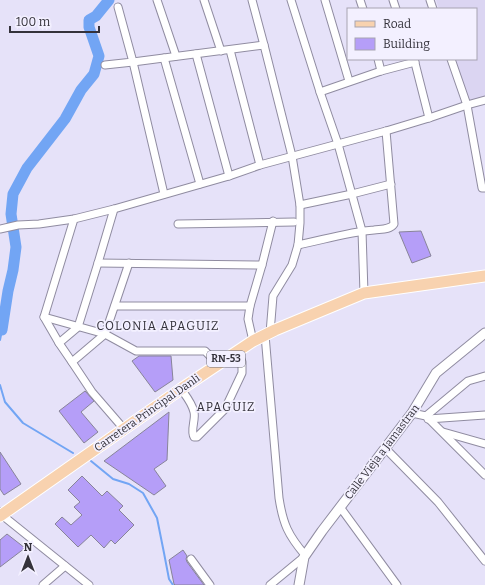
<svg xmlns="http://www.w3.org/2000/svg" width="485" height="585" viewBox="0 0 485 585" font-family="Bitter,serif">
<rect width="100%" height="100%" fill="#e6e2f9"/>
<polygon fill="#dbd5f2" points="436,0 485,0 485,96 467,102 454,59 476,59 476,9 439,9"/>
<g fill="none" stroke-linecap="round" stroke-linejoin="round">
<g stroke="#72a5f4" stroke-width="2">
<polyline points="0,340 2,330"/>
<polyline points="0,385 5,402 23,423 73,453"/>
<polyline points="91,461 113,479 129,484 143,493 157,518 164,553 169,579 173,585"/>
</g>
<polyline stroke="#72a5f4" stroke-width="11" points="2,330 8,291 13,270 16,247 11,214 13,194 27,168 65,119 81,90 94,74 99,56 89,27 89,20 96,16 109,0"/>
</g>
<g fill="#b59ef8" stroke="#888499">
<polygon points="421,231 431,256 412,263 399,232"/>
<polygon points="139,356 171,356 173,380 155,392 132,361"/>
<polygon points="85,391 94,401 81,412 98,432 84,443 59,411"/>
<polygon points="169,412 167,460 154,469 166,486 154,495 104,461"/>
<polygon points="0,452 21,484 4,495 0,489"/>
<polygon points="82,476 102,496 107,491 123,506 119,510 134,525 115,544 111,540 104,548 91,535 78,547 55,524 62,517 71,525 82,515 74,507 80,502 68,490"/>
<polygon points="7,534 25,548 0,567 0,540"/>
<polygon points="183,550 187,556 186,559 187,562 204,585 175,585 174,584 169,560"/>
</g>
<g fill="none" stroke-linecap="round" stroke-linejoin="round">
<defs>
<g id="minor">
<polyline points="157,0 176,56"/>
<polyline points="204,0 221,51"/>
<polyline points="252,0 264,45 292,156 300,205 300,223 298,245 292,265 273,296 270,333"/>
<polyline points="291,0 320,92 338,144 362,231 364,293"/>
<polyline points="325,0 349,81"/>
<polyline points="360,0 363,9"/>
<polyline points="393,0 396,9"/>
<polyline points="430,0 433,9"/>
<polyline points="230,50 260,165"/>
<polyline points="196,54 229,176"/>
<polyline points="164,58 200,184"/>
<polyline points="378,59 381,71"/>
<polyline points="414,59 429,118"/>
<polyline points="451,59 467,105 482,188 485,188"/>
<polyline points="105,65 133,62 118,7"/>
<polyline points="320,92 381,71 415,62"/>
<polyline points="164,194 133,62 264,45"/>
<polyline points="300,205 352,194 391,184"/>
<polyline points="178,224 294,222"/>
<polyline points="0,229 18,225 39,224 74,219 114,209 229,176 260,165 386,131 429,118 467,105 485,100"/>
<path d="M 298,245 C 323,240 348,232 374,230 C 381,229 390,230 394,224 L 386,131"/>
<polyline points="98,263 262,265"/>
<polyline points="115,306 250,306"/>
<polyline points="44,317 105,334 136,351 205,351 218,364"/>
<path d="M 265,335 L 279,498 C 283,524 288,535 305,555"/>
<polyline points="253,341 248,319 250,306 262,265 273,221"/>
<polyline points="59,343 44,317 74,219"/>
<polyline points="72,362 59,343 78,327 98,263 114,209"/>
<path d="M 181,389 C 186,396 192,403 194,412 C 196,419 190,431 194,437 L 197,437 L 225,409 L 242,373 L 242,362 L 238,351"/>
<polyline points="412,413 426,416 485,475"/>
<polyline points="426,416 468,381 485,376"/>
<polyline points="428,419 485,415"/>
<polyline points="124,429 92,392 72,362 105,334 129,263"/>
<polyline points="443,432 485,444"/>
<polyline points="386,449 438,502 485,561"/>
<polyline points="340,507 397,585"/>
<polyline points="0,512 2,515 89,585"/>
<polyline points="191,559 210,585"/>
<polyline points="43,585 65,566"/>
<polyline points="270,585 304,557"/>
</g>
<polyline id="tertiary" points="299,585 304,557 322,531 412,413 436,373 485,333"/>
<polyline id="primary" points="0,516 181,389 253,341 275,330 364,293 485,276"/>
</defs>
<use href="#minor" stroke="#908ca1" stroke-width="9"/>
<use href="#tertiary" stroke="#908ca1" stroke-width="11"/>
<use href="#primary" stroke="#fff" stroke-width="13"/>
<use href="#minor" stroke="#fff" stroke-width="7"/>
<use href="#tertiary" stroke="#fff" stroke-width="9"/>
<use href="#primary" stroke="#f8d2af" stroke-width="11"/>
</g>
<g text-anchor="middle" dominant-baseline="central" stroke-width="3.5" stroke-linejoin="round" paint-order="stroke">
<rect fill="#f3f0ff" stroke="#6d6b76" stroke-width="1" x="207" y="351" width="38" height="16" rx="3"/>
<g font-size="10" font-weight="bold" fill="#34323b">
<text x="226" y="359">RN-53</text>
</g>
<g font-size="11" fill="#34323b" stroke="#f3f0ff">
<text transform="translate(147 413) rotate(-35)">Carretera Principal Danli</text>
<text transform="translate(382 452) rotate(-53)">Calle Vieja a Jamastran</text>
</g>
<g font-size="12" letter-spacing="1" fill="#34323b" stroke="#f3f0ff">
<text x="158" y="326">COLONIA APAGUIZ</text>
<text x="226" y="407">APAGUIZ</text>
</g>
</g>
<rect x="347" y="8" width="130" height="52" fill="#f3f0ff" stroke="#a7a4b1"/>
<rect x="355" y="21" width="20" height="6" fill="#f8d2af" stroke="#a7a4b1"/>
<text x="383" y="28" font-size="12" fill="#34323b">Road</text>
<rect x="355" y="38" width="20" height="12" fill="#b59ef8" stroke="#a7a4b1"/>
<text x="383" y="48" font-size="12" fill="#34323b">Building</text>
<g transform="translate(28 557)" stroke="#f3f0ff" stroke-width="3" paint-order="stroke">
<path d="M0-3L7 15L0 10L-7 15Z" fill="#34323b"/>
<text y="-6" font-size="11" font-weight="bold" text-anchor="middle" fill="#34323b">N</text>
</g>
<path d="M10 26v6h89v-6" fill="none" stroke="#34323b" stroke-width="2"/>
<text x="16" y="26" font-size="12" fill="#34323b" stroke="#f3f0ff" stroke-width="3" paint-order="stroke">100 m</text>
</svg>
